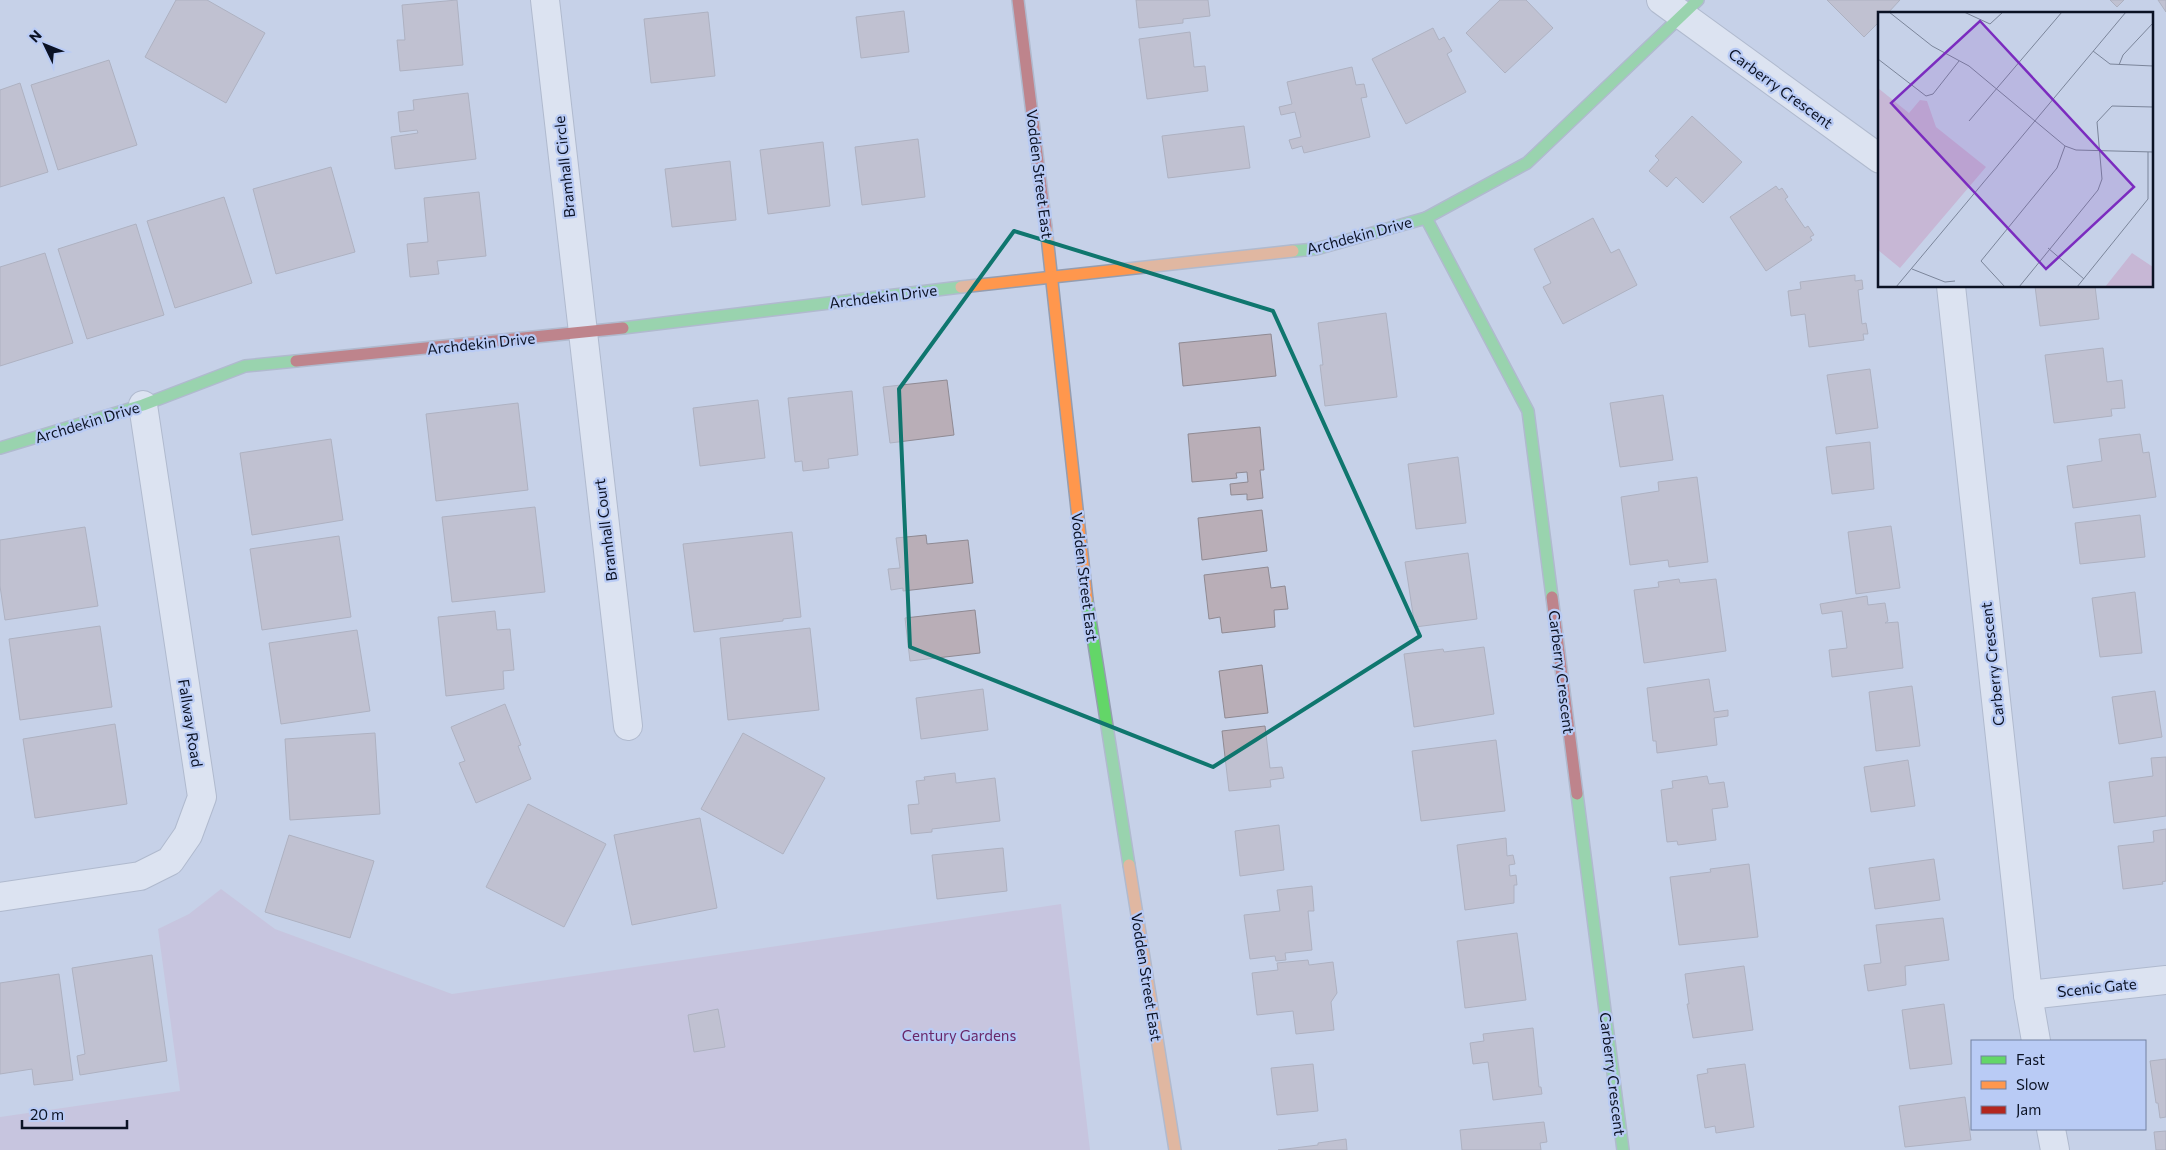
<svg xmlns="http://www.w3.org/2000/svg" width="2166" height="1150" viewBox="0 0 2166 1150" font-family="Commissioner,sans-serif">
<rect width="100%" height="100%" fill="#c6d1e8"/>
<polygon fill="#c7b7d5" points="221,889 275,929 452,994 1061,904 1090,1150 0,1150 0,1117 180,1091 158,929 189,914"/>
<g fill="#b9aeb7" stroke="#8f8a93">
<polygon points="176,0 207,0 265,33 226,103 145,57"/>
<polygon points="457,0 463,65 400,71 397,40 405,40 402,5"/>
<polygon points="1136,0 1208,0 1210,16 1183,19 1183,23 1139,28"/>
<polygon points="1500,0 1526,0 1553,28 1505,73 1466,33"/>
<polygon points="1827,0 1900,0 1887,14 1880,14 1880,21 1864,37"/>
<polygon points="2110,0 2124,0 2117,7"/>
<polygon points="2158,0 2166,0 2166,12"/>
<polygon points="904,11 909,52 861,58 856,17"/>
<polygon points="708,12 715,76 651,83 644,19"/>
<polygon points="1433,28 1439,40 1444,37 1452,51 1447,54 1466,92 1406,124 1372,59"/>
<polygon points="1190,32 1194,67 1205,66 1208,91 1147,99 1139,39"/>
<polygon points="109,60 137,145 58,170 31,85"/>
<polygon points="1352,67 1356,85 1364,84 1367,97 1361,98 1370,137 1304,153 1302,146 1292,149 1289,140 1301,137 1295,112 1281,115 1279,107 1292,104 1287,82"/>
<polygon points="20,83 48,172 0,187 0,90"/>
<polygon points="468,93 476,159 395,169 391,137 418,133 417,130 400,132 398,112 414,110 413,100"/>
<polygon points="1692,116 1742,162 1703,203 1676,177 1667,187 1649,171 1659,160 1655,156"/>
<polygon points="1244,126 1250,168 1168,178 1162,136"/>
<polygon points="918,139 925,197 862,205 855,147"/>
<polygon points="823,142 830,206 768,214 760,150"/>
<polygon points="730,161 736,220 672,227 665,169"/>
<polygon points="331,167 355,252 276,274 253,189"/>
<polygon points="1776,186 1779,190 1782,188 1788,197 1785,199 1805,228 1808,226 1814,235 1810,237 1812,240 1766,271 1730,217"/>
<polygon points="479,192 486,256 437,261 439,274 410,277 407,244 428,242 424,198"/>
<polygon points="224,197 252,283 175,308 147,221"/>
<polygon points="1593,218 1611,253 1619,249 1637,285 1563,324 1543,287 1551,283 1534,249"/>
<polygon points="136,224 164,315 87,339 58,249"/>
<polygon points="45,253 73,343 0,366 0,267"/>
<polygon points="1855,275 1855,281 1862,280 1863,289 1858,290 1862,324 1866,323 1868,334 1863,334 1864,340 1809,347 1805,314 1791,316 1788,291 1801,289 1800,282"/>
<polygon points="2035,286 2095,286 2099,319 2040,326"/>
<polygon points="1386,313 1397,397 1325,406 1320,365 1323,365 1318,323"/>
<polygon points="1271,334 1276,376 1183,386 1179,343"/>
<polygon points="2103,348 2107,382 2122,380 2125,408 2111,409 2112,416 2054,423 2045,355"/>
<polygon points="1870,369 1878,428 1836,434 1827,375"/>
<polygon points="947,380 954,435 890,443 883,387"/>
<polygon points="852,391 858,455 828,459 829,468 803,471 802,461 795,462 788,398"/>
<polygon points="1663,395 1673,460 1620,467 1610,403"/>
<polygon points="758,400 765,458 700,466 693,408"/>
<polygon points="518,403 528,490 436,501 426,414"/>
<polygon points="1260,427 1264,470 1260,470 1263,498 1247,500 1247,494 1231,495 1230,484 1248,482 1247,472 1236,473 1237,478 1192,482 1188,434"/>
<polygon points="2140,434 2143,453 2149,452 2156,497 2073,508 2067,466 2102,461 2099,439"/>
<polygon points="331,439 343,520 252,535 240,453"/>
<polygon points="1870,442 1874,489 1832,494 1826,447"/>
<polygon points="1458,457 1466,523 1416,529 1408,464"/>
<polygon points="1697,477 1708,562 1669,567 1668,560 1630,565 1621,497 1659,491 1658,482"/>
<polygon points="535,507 545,592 452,602 442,517"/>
<polygon points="1262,510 1267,551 1202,560 1198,518"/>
<polygon points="2140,515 2145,557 2080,564 2075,523"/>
<polygon points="1891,526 1900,588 1856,594 1848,532"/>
<polygon points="85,527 98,606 5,620 0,586 0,540"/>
<polygon points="792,532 801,617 783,619 783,621 694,632 683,544"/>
<polygon points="926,535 927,544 968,540 973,583 903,591 903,588 891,590 888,569 900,568 896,538"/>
<polygon points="339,536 351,617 262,630 250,549"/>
<polygon points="1468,553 1477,619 1415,627 1405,562"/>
<polygon points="1268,567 1271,588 1285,586 1288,609 1274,610 1275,627 1222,633 1220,617 1209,619 1204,575"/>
<polygon points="1679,579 1680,583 1716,579 1726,651 1644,663 1634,590 1659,587 1658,582"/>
<polygon points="2135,592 2142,653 2100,657 2092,598"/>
<polygon points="1867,596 1868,605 1885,603 1888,621 1885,623 1898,622 1903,668 1832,677 1829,650 1847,648 1842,611 1822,614 1820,604"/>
<polygon points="975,610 980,653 910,661 905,618"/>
<polygon points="495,611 497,630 510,629 514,670 503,671 504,689 446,696 438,617"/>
<polygon points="100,626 112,707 20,720 9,639"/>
<polygon points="810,628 819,710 728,720 720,638"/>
<polygon points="357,630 370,711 281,724 269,643"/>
<polygon points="1484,647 1494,714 1414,727 1404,654 1443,649 1444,652"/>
<polygon points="1262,665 1268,713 1225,718 1219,671"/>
<polygon points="1709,679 1714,712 1728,710 1728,716 1714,718 1717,745 1657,753 1656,741 1653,741 1647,688"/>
<polygon points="1912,686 1920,746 1876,751 1869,692"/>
<polygon points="983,689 988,730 921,739 916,698"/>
<polygon points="2155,691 2162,737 2119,744 2112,697"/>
<polygon points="505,704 521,745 518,746 531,779 476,803 459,763 465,761 451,727"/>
<polygon points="115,724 127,804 35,818 23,739"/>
<polygon points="1265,726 1270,768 1282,767 1284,778 1270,780 1271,787 1229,791 1222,731"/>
<polygon points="375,733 380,814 290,820 285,739"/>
<polygon points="743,733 825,778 783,854 701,809"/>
<polygon points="1496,740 1505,811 1421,821 1412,751"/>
<polygon points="2166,757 2166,816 2114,823 2109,782 2153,776 2151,758"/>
<polygon points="1908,760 1915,806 1871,812 1864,767"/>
<polygon points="955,773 956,783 995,778 1000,821 932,829 932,832 911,834 908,805 919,804 916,781 925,780 924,777"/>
<polygon points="1707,776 1709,784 1724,782 1728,807 1712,809 1716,840 1678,845 1677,841 1667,842 1661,790 1673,788 1672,781"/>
<polygon points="528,804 606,844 564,927 486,887"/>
<polygon points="700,818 717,908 632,925 614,835"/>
<polygon points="1279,825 1284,870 1240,876 1235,831"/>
<polygon points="2166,829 2166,881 2162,882 2163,884 2123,889 2118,846 2154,842 2153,831"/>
<polygon points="289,835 374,861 350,938 265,912"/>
<polygon points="1506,838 1507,856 1513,855 1515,864 1509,865 1510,876 1516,875 1517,885 1514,885 1514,903 1465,910 1457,845"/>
<polygon points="1003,848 1007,891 937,899 932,855"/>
<polygon points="1934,859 1940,900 1875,909 1869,868"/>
<polygon points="1749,864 1758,937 1679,945 1670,877 1711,872 1710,869"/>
<polygon points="1312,886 1314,911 1308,911 1312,950 1285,953 1286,960 1276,961 1275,956 1250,959 1244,915 1280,911 1277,890"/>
<polygon points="1943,918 1949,960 1905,966 1906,985 1868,991 1864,965 1881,963 1876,925"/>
<polygon points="1517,933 1526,1000 1465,1008 1457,941"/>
<polygon points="152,955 167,1061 80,1075 77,1056 85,1054 72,968"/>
<polygon points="1308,960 1309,965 1333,962 1337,993 1331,1002 1334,1030 1296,1034 1293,1011 1257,1015 1252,973 1278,970 1277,963"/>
<polygon points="1744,966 1753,1030 1693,1038 1687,1004 1689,1004 1685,974"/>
<polygon points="59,974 73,1080 34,1085 32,1069 0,1074 0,983"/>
<polygon points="1944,1004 1952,1064 1910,1069 1902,1010"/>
<polygon points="718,1009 725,1047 694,1052 688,1015"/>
<polygon points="1533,1028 1539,1087 1541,1087 1542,1094 1493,1100 1488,1062 1473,1064 1470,1043 1484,1041 1483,1034"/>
<polygon points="2166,1059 2166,1117 2160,1118 2158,1103 2156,1103 2150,1061"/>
<polygon points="1313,1064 1318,1111 1277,1115 1271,1068"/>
<polygon points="1745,1064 1754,1127 1716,1133 1715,1126 1705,1128 1697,1075 1708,1073 1707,1069"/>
<polygon points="1965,1097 1971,1140 1905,1147 1899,1106"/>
<polygon points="1544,1122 1547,1142 1540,1143 1541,1150 1462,1150 1460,1130"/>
<polygon points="2166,1131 2166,1150 2156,1150 2154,1132"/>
<polygon points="1346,1139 1347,1150 1278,1150 1318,1145 1318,1143"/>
</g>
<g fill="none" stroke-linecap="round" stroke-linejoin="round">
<defs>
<g id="street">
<polyline points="545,0 628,726"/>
<polyline points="1661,0 1880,159"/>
<polyline points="1951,286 2028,995 2036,1041"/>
<polyline points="0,897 140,876 170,861 188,835 202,797 143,405"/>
<polyline points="2028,995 2166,980"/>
<polyline points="2051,1129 2055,1150"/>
</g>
<g id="fast">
<polyline points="1426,218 1528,411 1552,597"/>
<polyline points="1293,251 1316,249 1426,218 1527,163 1698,0"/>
<polyline points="623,328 961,287"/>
<polyline points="0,448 143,405 245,366 296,361"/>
<polyline points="1087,600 1129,865"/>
<polyline points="1577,794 1623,1150"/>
</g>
<g id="slow">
<polyline points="1046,227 1087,600"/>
<polyline points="961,287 1293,251"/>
<polyline points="1129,865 1175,1150"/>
</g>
<g id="jam">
<polyline points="1018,0 1046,227"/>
<polyline points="296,361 623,328"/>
<polyline points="1552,597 1577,794"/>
</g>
</defs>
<use href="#street" stroke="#949db0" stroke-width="30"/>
<use href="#fast" stroke="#949db0" stroke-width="14"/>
<use href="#slow" stroke="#949db0" stroke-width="14"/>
<use href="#jam" stroke="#949db0" stroke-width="14"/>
<use href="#street" stroke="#f6f8fc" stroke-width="28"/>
<use href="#fast" stroke="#63d668" stroke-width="11"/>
<use href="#slow" stroke="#ff974d" stroke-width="11"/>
<use href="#jam" stroke="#b3261e" stroke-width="11"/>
</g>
<path d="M0 0H2166V1150H0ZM 1014,231 L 1273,311 L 1420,636 L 1213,767 L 910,647 L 899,389 Z" fill="#c6d1e8" fill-opacity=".55" fill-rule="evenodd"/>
<path fill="none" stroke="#0f766e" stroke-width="4" stroke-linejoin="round" d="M 1014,231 L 1273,311 L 1420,636 L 1213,767 L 910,647 L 899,389 Z"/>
<g text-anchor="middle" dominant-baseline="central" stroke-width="4.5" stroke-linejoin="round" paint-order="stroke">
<g font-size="15" fill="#0b1224" stroke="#b9cbf5">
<text transform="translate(1781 88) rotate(36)">Carberry Crescent</text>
<text transform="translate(564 167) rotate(-96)">Bramhall Circle</text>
<text transform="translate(1040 174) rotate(83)">Vodden Street East</text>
<text transform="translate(1359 235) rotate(-15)">Archdekin Drive</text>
<text transform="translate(883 296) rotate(-7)">Archdekin Drive</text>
<text transform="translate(481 343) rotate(-6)">Archdekin Drive</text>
<text transform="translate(87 422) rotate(-17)">Archdekin Drive</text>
<text transform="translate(605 530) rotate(-97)">Bramhall Court</text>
<text transform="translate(1085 577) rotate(83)">Vodden Street East</text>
<text transform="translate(1992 664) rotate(-96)">Carberry Crescent</text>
<text transform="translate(1562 672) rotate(83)">Carberry Crescent</text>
<text transform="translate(191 723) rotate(81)">Fallway Road</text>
<text transform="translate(1147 977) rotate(81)">Vodden Street East</text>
<text transform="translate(2097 987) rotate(-6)">Scenic Gate</text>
<text transform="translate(1613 1074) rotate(83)">Carberry Crescent</text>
</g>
<g font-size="15" fill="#692769" stroke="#b9cbf5">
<text x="959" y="1035">Century Gardens</text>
</g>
</g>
<g transform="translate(1878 12)">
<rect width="275" height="275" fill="#c6d1e8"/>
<path d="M 0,76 L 31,101 L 42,88 L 49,89 L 58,115 L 108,155 L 22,256 L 0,238 ZM 254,241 L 275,255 L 275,275 L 227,275 Z" fill="#c7b7d5"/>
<path fill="none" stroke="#7b859a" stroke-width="1" d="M 11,0 L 54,34 L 91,54 L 187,134 L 198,138 L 275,140M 86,0 L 112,12 L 125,0M 215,39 L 232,52 L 275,54M 0,47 L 48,84 L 55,82 L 81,49M 241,53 L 245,43 L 275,11M 91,109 L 184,0M 170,236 L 206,267M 34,257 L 67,270 L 77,269M 18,275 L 248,0M 127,275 L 103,249 L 179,156 L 187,134M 141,275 L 220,178 L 224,167 L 219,110 L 234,94 L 275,95M 199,275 L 270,187 L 270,140"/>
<path fill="#7b2cbf" fill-opacity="0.15" stroke="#7b2cbf" stroke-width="2.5" d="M 102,9 L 256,175 L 168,257 L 13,91 Z"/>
<rect width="275" height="275" fill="none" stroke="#0b1224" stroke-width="2.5"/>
</g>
<rect x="1971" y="1040" width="175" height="90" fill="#b9cbf5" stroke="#7381a1"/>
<rect x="1981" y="1056" width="25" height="8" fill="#63d668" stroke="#7381a1"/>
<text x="2016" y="1065" font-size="15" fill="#0b1224">Fast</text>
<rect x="1981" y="1081" width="25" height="8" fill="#ff974d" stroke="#7381a1"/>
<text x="2016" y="1090" font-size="15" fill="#0b1224">Slow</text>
<rect x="1981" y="1106" width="25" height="8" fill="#b3261e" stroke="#7381a1"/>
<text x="2016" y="1115" font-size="15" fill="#0b1224">Jam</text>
<g transform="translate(45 45) rotate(313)" stroke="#b9cbf5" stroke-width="4" paint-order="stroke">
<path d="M0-4L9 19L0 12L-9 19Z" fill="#0b1224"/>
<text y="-8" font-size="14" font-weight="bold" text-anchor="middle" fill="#0b1224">N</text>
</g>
<path d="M22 1120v8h105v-8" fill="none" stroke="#0b1224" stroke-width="2.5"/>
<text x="30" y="1120" font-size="15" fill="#0b1224" stroke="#b9cbf5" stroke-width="4" paint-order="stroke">20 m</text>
</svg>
